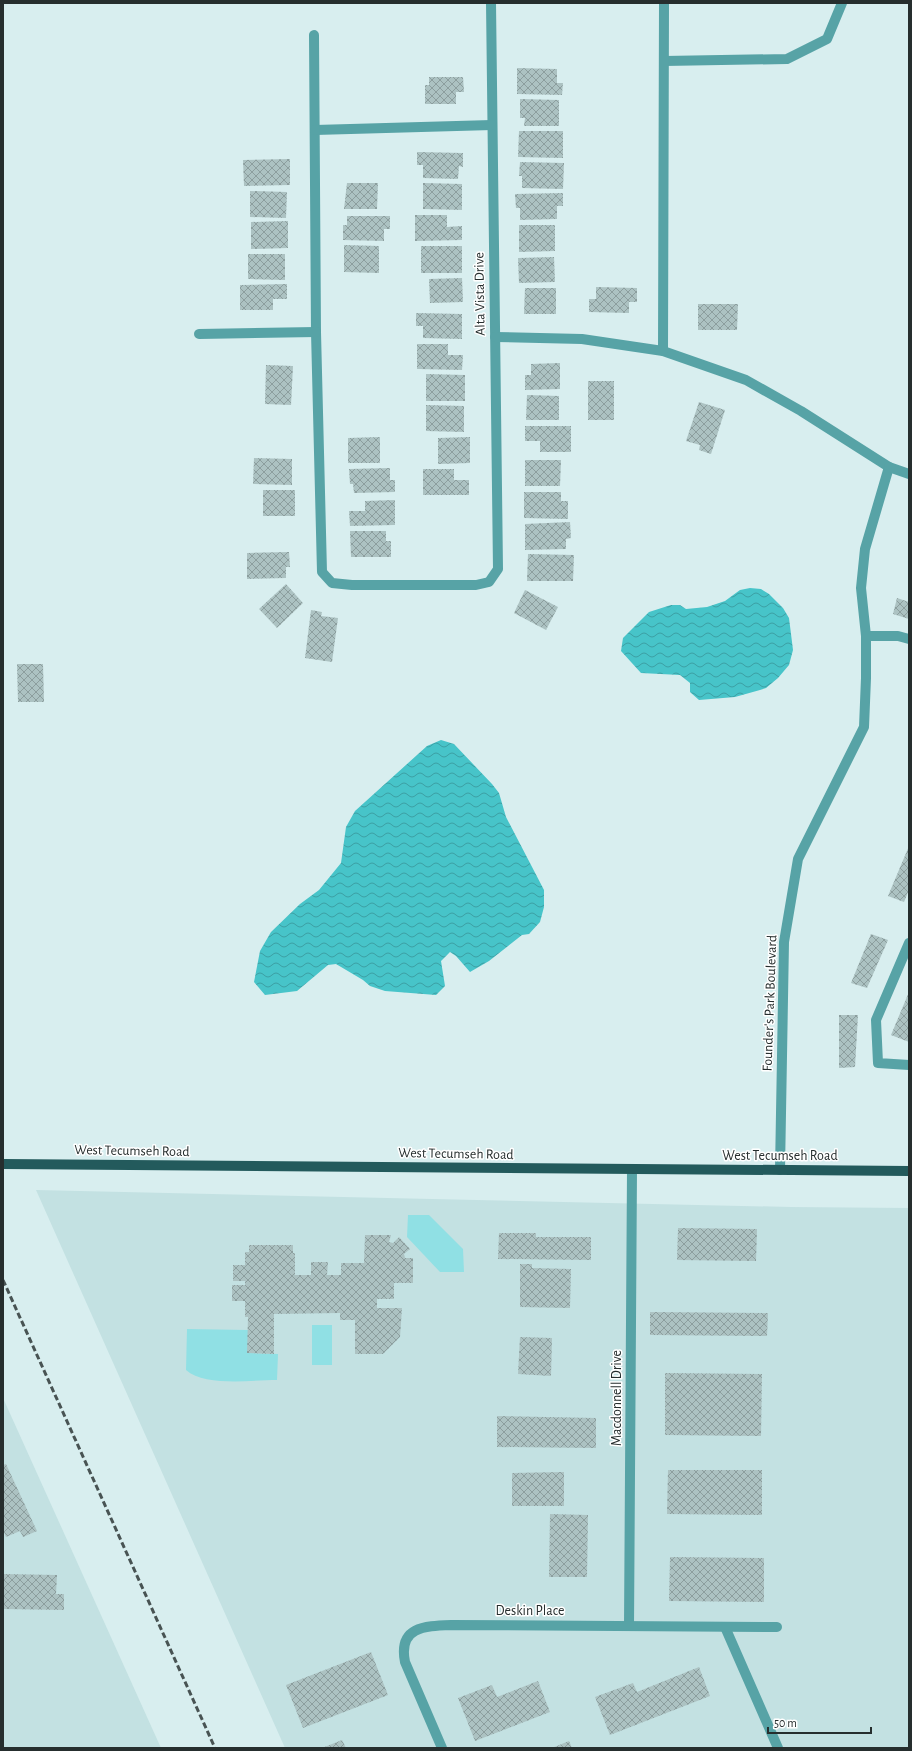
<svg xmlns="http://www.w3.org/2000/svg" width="912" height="1751" viewBox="0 0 912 1751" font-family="'Alegreya Sans',sans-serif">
<defs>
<pattern id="water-waves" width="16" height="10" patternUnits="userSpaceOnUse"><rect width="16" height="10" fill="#47c4c9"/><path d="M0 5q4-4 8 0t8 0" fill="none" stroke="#3ba0a4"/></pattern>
<pattern id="building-cross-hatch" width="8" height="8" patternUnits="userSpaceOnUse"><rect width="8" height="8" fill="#acc2c2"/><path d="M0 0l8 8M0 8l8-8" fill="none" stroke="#8c9e9e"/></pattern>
</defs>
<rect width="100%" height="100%" fill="#d8eeef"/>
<g fill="#c3e1e2">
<polygon points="36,1190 791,1207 909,1208 909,1748 285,1748"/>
<polygon points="3,1398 124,1666 161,1748 3,1748"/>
</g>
<g fill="#90e0e4">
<polygon points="408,1215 429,1215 463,1249 464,1272 440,1272 407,1237"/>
<rect x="312" y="1325" width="20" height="40"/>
<path d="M 187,1329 L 248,1330 L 248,1353 L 278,1354 L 277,1380 C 252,1380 205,1387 186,1370 Z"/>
</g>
<g fill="url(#water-waves)">
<polygon points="750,588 761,589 769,594 783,608 789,618 793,650 789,665 778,678 766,688 760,690 735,697 699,700 690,692 690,683 680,675 641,673 621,651 623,638 649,612 671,605 680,605 686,609 707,607 725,601 740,590"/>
<polygon points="441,740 454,744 492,784 499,793 506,817 544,890 544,907 540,922 529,934 522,935 489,961 470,972 456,956 450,952 441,961 445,986 436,995 385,991 370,986 363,980 336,964 328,965 297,991 265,995 254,982 260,951 271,932 300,904 319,890 341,863 346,827 355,811 427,746"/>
</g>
<g fill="url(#building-cross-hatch)">
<polygon points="517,68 557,69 557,83 563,83 562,95 517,94"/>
<polygon points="429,77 463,77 464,92 456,92 456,104 425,104 425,85 429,85"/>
<polygon points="520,99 559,100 559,126 524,126 525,118 520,118"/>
<polygon points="519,131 563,131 563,158 518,157"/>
<polygon points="417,152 463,153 463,167 459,166 458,179 423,178 423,165 417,165"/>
<polygon points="290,159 290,185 244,186 243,160"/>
<polygon points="520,162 564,163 563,189 522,188 522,176 519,176"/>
<polygon points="347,183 378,183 377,209 344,209"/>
<polygon points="423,183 462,184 462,210 423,209"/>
<polygon points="250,191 287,192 286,218 250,217"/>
<polygon points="563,193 563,206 557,206 557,219 520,220 520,208 516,208 515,194"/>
<polygon points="415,215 447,215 447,227 462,226 462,240 415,241"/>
<polygon points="347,216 390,216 390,229 384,229 384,241 343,240 343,225 347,225"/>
<polygon points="288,221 288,248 251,249 251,222"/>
<polygon points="519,225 555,225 555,251 519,252"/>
<polygon points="344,245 379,246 379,273 344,272"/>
<rect x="421" y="246" width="41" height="27"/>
<polygon points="248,254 285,254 285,280 248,279"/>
<polygon points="554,257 555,282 519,283 518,258"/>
<polygon points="462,278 463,302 430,303 429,279"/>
<polygon points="287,284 287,299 273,299 273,310 240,310 240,285"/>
<polygon points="596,287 637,288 637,302 629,302 629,313 589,312 589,299 596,299"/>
<polygon points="525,288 556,288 556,314 524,314"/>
<polygon points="698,304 738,304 737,330 698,330"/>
<polygon points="416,313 462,314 462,339 423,338 423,326 416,326"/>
<polygon points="417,344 448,344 448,355 463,355 462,370 417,369"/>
<polygon points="560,363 560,389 525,390 525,375 531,375 531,364"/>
<polygon points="266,365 293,366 291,405 265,404"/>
<polygon points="426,374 465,375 465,401 426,401"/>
<rect x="588" y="381" width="26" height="39"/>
<polygon points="527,395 559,396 559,420 526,420"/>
<polygon points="699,402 725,410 711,454 699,450 700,445 686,441"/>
<polygon points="426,405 464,406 464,432 426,431"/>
<polygon points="525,426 571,426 571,452 540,452 540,441 525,441"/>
<polygon points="380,437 380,463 348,463 348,438"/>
<polygon points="470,437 470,463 438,464 438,438"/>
<polygon points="254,458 292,459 292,485 253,484"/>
<polygon points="525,460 561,460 560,486 525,486"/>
<polygon points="390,468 390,480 395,480 395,492 354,493 353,484 350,484 349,469"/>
<polygon points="423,469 454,469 454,480 469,480 469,495 423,495"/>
<rect x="263" y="490" width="32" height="26"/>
<polygon points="524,492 561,492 561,501 568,501 568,519 524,518"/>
<polygon points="395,500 395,525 350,526 349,511 365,511 365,501"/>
<polygon points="570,522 571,538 566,539 566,549 525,550 525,524"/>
<polygon points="350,531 386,531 386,541 391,541 391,557 351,557"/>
<polygon points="289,552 290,567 286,567 286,578 247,579 247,553"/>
<polygon points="528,554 574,555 573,581 527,581"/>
<polygon points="286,584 303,603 277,628 259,609"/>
<polygon points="525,590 558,607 546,630 514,613"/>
<polygon points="897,598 909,602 909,619 893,614"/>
<polygon points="311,610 322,612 321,616 338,618 332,662 305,658"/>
<polygon points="17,664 43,664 44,702 18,702"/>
<polygon points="909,846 909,890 904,902 888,896"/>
<polygon points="871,934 888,940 867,988 851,983"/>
<polygon points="909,992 909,1042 891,1035"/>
<polygon points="839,1015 858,1015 855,1067 839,1068"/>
<polygon points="678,1228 757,1229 756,1261 677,1260"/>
<polygon points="499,1233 536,1233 536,1237 591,1237 591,1260 498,1259"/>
<polygon points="365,1235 391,1235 389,1242 393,1243 399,1237 410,1249 404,1254 405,1258 413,1258 413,1283 394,1283 394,1299 377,1299 377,1308 402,1308 400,1337 383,1354 355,1354 355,1320 340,1320 340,1313 274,1314 274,1354 247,1353 248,1317 245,1317 245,1301 232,1301 232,1285 245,1285 245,1281 233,1281 233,1265 245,1265 245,1252 249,1252 249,1245 293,1245 293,1253 295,1253 295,1275 311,1275 311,1262 328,1262 327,1275 341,1275 341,1263 364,1263"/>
<polygon points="520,1264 532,1264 532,1268 571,1269 570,1308 520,1307"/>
<polygon points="650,1312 768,1313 767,1336 650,1335"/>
<polygon points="520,1337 552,1338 551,1376 518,1374"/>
<polygon points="665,1373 762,1374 761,1436 665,1435"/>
<polygon points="497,1416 596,1418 596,1448 497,1447"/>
<polygon points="6,1464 37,1531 23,1537 20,1531 6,1537 3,1530 3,1465"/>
<polygon points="668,1470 762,1470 762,1515 667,1514"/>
<polygon points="564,1472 564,1506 512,1506 512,1473"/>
<polygon points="550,1514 588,1515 587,1577 549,1577"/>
<polygon points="670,1557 764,1558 764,1602 669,1601"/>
<polygon points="3,1574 57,1575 56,1594 64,1594 64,1610 3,1609"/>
<polygon points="371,1652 388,1695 303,1728 286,1685"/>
<polygon points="699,1667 710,1696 610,1735 595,1697 633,1683 637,1692"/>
<polygon points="538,1681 550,1712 475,1741 458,1698 492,1685 497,1697"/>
<polygon points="342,1740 346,1748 322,1748"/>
<polygon points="569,1741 572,1748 552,1748"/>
</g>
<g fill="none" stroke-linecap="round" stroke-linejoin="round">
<g stroke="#57a3a6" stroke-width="10">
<polyline points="314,35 316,332 322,572 332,583 352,585 476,585 489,582 498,569 491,3"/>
<polyline points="664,61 787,59 827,39 842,3"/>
<polyline points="315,130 492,125"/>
<polyline points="199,334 316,332"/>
<polyline points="495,337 582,339 663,351 746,380 801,411 889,467 865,549 861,588 866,636 898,636 909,639"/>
<polyline points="663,351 664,3"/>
<polyline points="889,467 909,474"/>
<polyline points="909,943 876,1020 878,1063 909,1065"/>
<polyline points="780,1170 784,942 798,859 864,727 866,678 866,636"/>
<polyline points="629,1626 632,1170"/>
<polyline points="725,1627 778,1748"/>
<path d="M 442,1748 L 405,1662 C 398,1627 424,1626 451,1625 L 777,1627"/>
</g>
<polyline stroke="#235a5c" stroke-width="10" points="3,1164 909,1171"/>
<polyline stroke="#485353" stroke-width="3" stroke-dasharray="6 3" stroke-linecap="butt" points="3,1280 215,1748"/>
</g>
<g text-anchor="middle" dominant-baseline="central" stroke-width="3" stroke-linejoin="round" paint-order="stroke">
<g font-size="14" fill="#262e2e" stroke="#fff">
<text transform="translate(480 294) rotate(-91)">Alta Vista Drive</text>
<text transform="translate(770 1003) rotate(-88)">Founder's Park Boulevard</text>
<text transform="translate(132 1151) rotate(1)">West Tecumseh Road</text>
<text transform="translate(456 1154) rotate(1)">West Tecumseh Road</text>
<text x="780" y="1156">West Tecumseh Road</text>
<text transform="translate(617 1398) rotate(-90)">Macdonnell Drive</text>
<text x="530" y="1611">Deskin Place</text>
</g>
</g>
<rect width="912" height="1751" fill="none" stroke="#262e2e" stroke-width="8"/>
<path d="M768 1727v6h103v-6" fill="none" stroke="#262e2e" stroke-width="2"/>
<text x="774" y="1727" font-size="12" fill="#262e2e" stroke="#ffffff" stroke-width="3" paint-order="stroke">50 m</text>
</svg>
